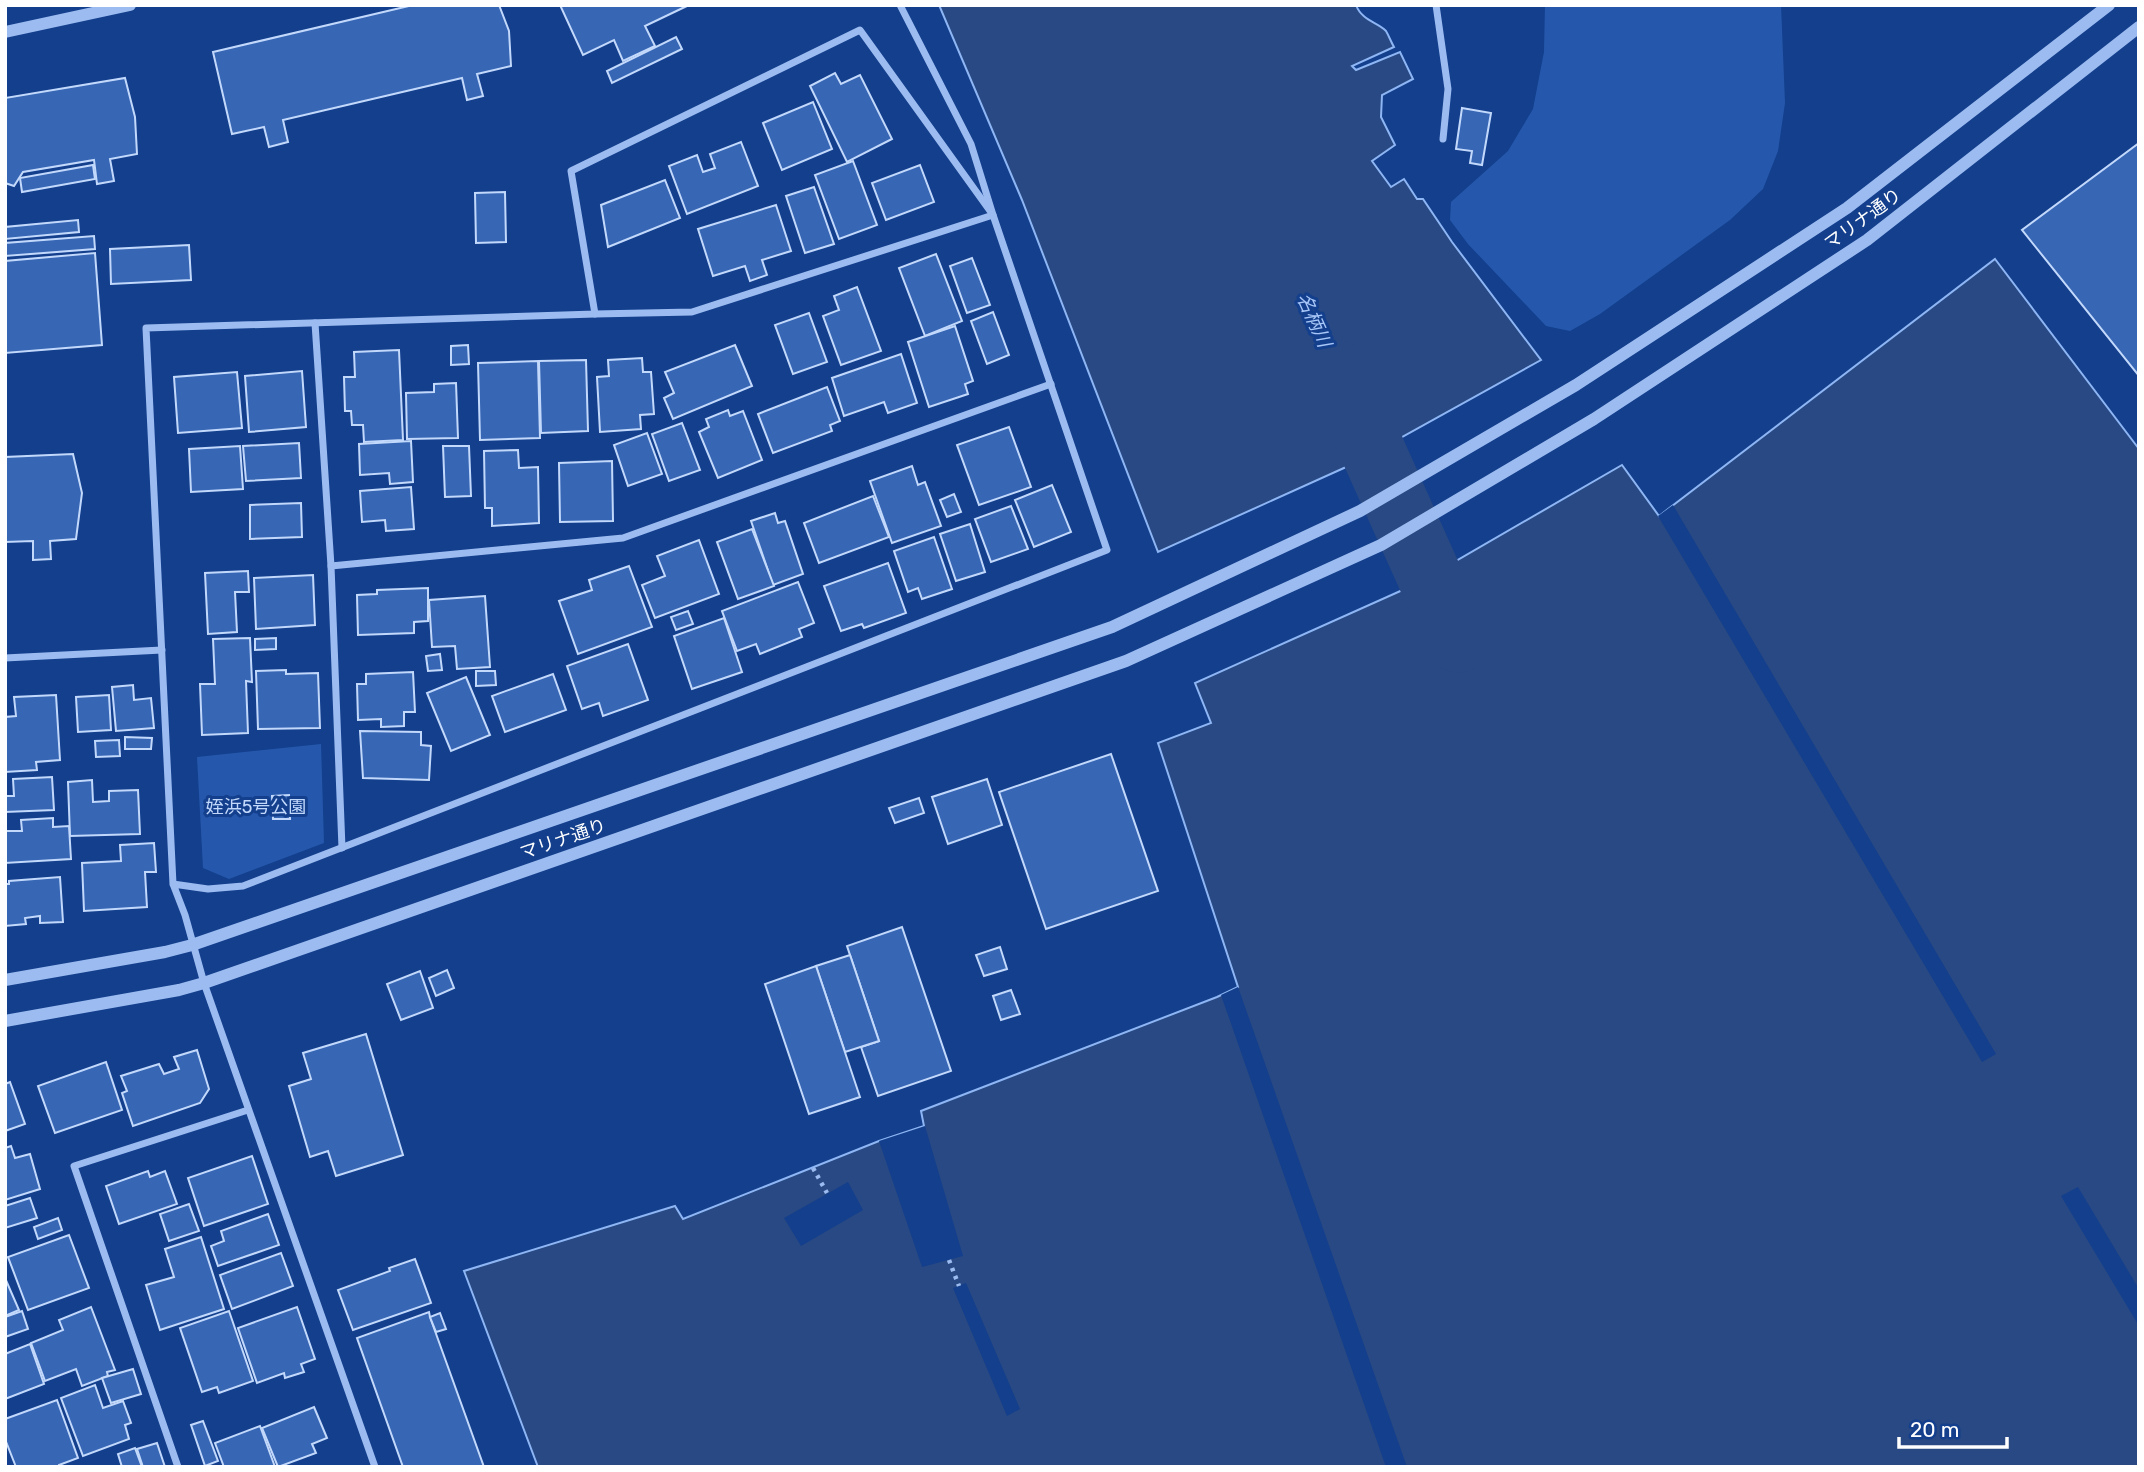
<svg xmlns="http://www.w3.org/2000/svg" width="2144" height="1472" viewBox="0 0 2144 1472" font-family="Rubik,'Noto Sans JP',sans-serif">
<rect width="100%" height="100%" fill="#133f8d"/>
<g fill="#2558ac">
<polygon points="1545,5 1781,5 1785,103 1778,151 1763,189 1730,220 1600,314 1570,331 1546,326 1468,244 1450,220 1451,202 1508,151 1533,109 1544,52"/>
<polygon points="321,744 324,843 229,879 203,868 197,757"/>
</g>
<g fill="#284983" stroke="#8eb6f4" stroke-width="2">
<path d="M 939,5 L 1356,5 C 1362,21 1378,22 1386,31 C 1389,36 1391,42 1394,47 L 1352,66 L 1356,70 L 1400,52 L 1413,79 L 1382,95 L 1381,117 L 1395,145 L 1372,161 L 1391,187 L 1404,179 L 1417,199 L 1423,199 L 1452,242 L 1541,360 L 1355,463 L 1158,552 L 1022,200 Z"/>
<polygon points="1995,259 2139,449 2139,1467 538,1467 464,1271 675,1206 683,1219 879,1141 924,1126 921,1111 1217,997 1238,987 1158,743 1211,723 1195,683 1416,584 1622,465 1659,516"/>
</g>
<g fill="#133f8d">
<polygon points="1673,505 1996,1054 1982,1062 1658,516"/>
<polygon points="1238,987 1407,1467 1386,1467 1221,995"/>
<polygon points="925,1126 963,1256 922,1267 879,1141"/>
<polygon points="848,1182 863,1210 801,1246 784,1218"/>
<polygon points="2078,1187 2139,1289 2139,1326 2061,1196"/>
<polygon points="966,1283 1020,1409 1007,1416 953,1288"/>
</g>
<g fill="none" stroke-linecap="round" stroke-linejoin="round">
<polyline stroke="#284983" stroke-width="65" points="1338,373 1458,640"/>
</g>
<g fill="#3766b4" stroke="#c3d9fc" stroke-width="2">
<polygon points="413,5 499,5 509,31 511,66 477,74 483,96 467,100 462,78 283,120 288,142 269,147 264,127 232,134 213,52"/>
<polygon points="560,5 689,5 645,26 655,46 623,61 614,40 583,55"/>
<polygon points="676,37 682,49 612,83 607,71"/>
<polygon points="835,73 841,84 860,75 892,139 847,162 810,86"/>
<polygon points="125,78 135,117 137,154 110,159 114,181 97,184 94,160 23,172 14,186 5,183 5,98"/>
<polygon points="813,102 832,149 782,170 763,123"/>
<polygon points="1462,108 1491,113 1482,165 1470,163 1472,151 1456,149"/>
<polygon points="741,142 758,186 687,214 669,166 697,155 703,172 715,168 710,154"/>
<polygon points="2139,143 2139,376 2022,230"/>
<polygon points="853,161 877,225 839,239 815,175"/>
<polygon points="93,165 95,179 22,192 20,178"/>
<polygon points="920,165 934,202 886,220 872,183"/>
<polygon points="665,180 680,218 608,247 601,205"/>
<polygon points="814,187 834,244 805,253 786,196"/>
<polygon points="505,192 506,242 476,243 475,193"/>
<polygon points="776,205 791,251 762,260 767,275 750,281 745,266 713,276 698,229"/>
<polygon points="78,220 79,232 5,239 5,227"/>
<polygon points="94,236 95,249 5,256 5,243"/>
<polygon points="189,245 191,280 111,284 110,249"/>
<polygon points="95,253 102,345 5,353 5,261"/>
<polygon points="936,254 962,321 925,336 899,268"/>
<polygon points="972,258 990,305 967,313 950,266"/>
<polygon points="857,287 881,351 841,365 823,316 839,310 834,296"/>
<polygon points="993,312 1009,355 987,364 971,321"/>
<polygon points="809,313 827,362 793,374 775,325"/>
<polygon points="955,326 973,381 965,384 968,394 929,407 908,342"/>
<polygon points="468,345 469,364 451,365 451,346"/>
<polygon points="735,345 752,386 673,419 664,398 674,393 665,372"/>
<polygon points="399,350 403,440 364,442 363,425 352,425 351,411 345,411 344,377 355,377 354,352"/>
<polygon points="901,354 917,403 888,413 884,402 844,416 832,378"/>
<polygon points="642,358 643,372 651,372 654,414 640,415 641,429 600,432 597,377 609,376 608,360"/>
<polygon points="586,360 588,431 541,433 539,361"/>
<polygon points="538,361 540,438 480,440 478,363"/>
<polygon points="302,371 306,427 249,432 245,376"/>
<polygon points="237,372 242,428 178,433 174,377"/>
<polygon points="456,383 458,438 407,439 406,393 434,392 434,384"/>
<polygon points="827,387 840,421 830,425 832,431 773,453 758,414"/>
<polygon points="728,410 730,416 743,411 762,460 718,478 699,432 709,427 706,419"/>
<polygon points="682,423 700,470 669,481 652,434"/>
<polygon points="1009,427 1031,487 979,505 957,445"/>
<polygon points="647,433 662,474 628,486 614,445"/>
<polygon points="411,441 413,482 390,484 389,473 360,475 359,444"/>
<polygon points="299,443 301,478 246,481 243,446"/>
<polygon points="240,446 243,489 191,492 189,449"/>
<polygon points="443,446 469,446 471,496 445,497"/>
<polygon points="518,450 519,468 538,467 539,523 492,526 492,508 485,508 484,451"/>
<polygon points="73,454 82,493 76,539 50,541 51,559 33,560 33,541 5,542 5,457"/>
<polygon points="612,461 613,521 560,522 559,463"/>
<polygon points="912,466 918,485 925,482 941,526 892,543 870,481"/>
<polygon points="1052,485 1071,532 1034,547 1015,500"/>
<polygon points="411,487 414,529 386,531 385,520 362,522 360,491"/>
<polygon points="954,494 961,512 947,517 940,500"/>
<polygon points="873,496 889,537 819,563 804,523"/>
<polygon points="301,503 302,537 250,539 250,505"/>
<polygon points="1011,506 1028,549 991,562 975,519"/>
<polygon points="775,513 778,523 785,521 803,574 773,585 751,521"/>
<polygon points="970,524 985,572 956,581 940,534"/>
<polygon points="752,529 774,586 738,599 717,542"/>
<polygon points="934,537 952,589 922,599 918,588 908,592 894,551"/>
<polygon points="699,540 719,594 655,618 642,585 665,576 657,556"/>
<polygon points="888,563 906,613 864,628 862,624 841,631 824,586"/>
<polygon points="629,566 652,627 578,654 559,601 592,590 589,580"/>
<polygon points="248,571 249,592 235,592 237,632 208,634 205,573"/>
<polygon points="313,575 315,625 256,629 254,578"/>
<polygon points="798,582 814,623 799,629 802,637 760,654 756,644 737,651 722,611"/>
<polygon points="428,588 428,621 414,622 414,633 358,635 357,595 377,594 377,590"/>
<polygon points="485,596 490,667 457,669 455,646 432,647 429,600"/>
<polygon points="688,611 693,624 676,630 671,617"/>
<polygon points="724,618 742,672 692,689 674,636"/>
<polygon points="250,638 252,682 246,681 248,733 202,735 200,684 215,684 213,639"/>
<polygon points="276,638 276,649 255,650 255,639"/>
<polygon points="628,644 648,700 603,716 599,703 582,709 567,666"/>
<polygon points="440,654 442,670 428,671 426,656"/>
<polygon points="286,670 286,674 318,673 320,728 258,729 256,671"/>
<polygon points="476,671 495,671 496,685 476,686"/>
<polygon points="413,672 415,712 404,712 404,726 381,727 381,719 358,720 357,684 366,684 366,674"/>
<polygon points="553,674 566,710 505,732 492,696"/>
<polygon points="466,677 490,735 451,751 427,693"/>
<polygon points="133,685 134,700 151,698 154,728 116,731 112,687"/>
<polygon points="56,695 60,760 36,762 37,770 5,772 5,717 16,716 14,697"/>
<polygon points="109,695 111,730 78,732 76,697"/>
<polygon points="360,731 421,732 421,745 431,746 429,780 363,778"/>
<polygon points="125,737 152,738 151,749 125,749"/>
<polygon points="119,740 120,756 96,757 95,741"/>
<polygon points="1111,754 1158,891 1046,929 999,792"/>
<polygon points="52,777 54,810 5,812 5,796 14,796 13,779"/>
<polygon points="987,779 1002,825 948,844 932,797"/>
<polygon points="92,780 93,802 109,801 109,791 138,790 140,834 70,836 68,782"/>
<polygon points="289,795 290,819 273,819 272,796"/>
<polygon points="919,798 924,813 895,823 889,808"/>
<polygon points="53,818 53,827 69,826 71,859 5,863 5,831 22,831 21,820"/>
<polygon points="154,843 156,872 145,872 147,907 84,911 82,863 121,861 120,845"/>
<polygon points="60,877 63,922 40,923 40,916 25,918 26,924 5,926 5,884 9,884 9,881"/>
<polygon points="902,927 951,1071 878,1096 861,1047 879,1041 847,946"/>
<polygon points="1000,947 1007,969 984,976 976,955"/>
<polygon points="850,955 879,1041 845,1052 816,966"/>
<polygon points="816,966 860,1097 809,1114 765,984"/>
<polygon points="447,970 454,988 436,996 429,978"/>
<polygon points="420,971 433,1008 401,1020 387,984"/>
<polygon points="1011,990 1020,1014 1001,1020 993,996"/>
<polygon points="366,1034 403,1155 336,1176 328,1151 310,1157 289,1086 311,1079 303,1053"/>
<polygon points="197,1050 209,1089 200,1103 133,1126 122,1093 127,1091 121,1076 159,1064 164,1074 179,1069 174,1057"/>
<polygon points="106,1062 122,1110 55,1133 38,1086"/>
<polygon points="10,1082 25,1124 5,1131 5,1084"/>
<polygon points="11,1146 15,1158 30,1154 40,1189 5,1200 5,1148"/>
<polygon points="252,1156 268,1204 204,1226 188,1178"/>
<polygon points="148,1171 150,1177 165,1171 177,1204 119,1224 106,1186"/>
<polygon points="30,1198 37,1218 5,1228 5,1206"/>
<polygon points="189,1204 199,1231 169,1241 160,1214"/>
<polygon points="268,1214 279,1245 218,1266 211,1246 224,1241 221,1231"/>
<polygon points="58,1218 62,1230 38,1239 34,1227"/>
<polygon points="69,1235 89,1288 28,1310 8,1257"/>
<polygon points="201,1237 224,1309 160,1330 146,1285 174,1277 165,1249"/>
<polygon points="281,1253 293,1286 232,1309 220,1275"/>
<polygon points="415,1259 431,1303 353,1330 338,1290 390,1271 389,1268"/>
<polygon points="5,1278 19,1310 5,1316"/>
<polygon points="91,1307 115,1370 107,1372 108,1376 82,1386 76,1369 45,1381 31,1343 63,1330 59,1320"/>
<polygon points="297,1307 315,1359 301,1364 304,1372 285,1378 284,1373 257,1383 238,1328"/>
<polygon points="22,1311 28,1329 5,1337 5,1317"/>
<polygon points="229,1311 253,1381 219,1393 217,1387 202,1392 180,1328"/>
<polygon points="429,1312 430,1317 484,1467 403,1467 357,1338"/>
<polygon points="440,1313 446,1329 436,1332 430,1317"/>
<polygon points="30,1344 44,1384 5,1399 5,1354"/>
<polygon points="133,1369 141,1394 111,1403 102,1378"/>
<polygon points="95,1385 103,1408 123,1401 131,1423 125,1425 129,1439 83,1456 61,1398"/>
<polygon points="57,1400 78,1458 59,1465 59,1467 16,1467 5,1439 5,1419"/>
<polygon points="314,1407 327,1438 312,1444 316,1453 278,1467 262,1428"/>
<polygon points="203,1421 218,1461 205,1466 191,1425"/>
<polygon points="260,1426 275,1467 224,1467 215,1443"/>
<polygon points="157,1443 165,1467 143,1467 137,1449"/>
<polygon points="135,1448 142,1467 122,1467 118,1454"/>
</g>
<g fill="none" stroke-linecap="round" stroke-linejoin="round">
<g stroke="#9cbcf1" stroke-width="4.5" stroke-dasharray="3.5 5" stroke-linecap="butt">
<polyline points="813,1168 827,1193"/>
<polyline points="949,1260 959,1286"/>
</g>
<g stroke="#9cbcf1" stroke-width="7">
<polyline points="1436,5 1448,89 1443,139"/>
<polyline points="595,314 692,312 993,215 971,144 900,5"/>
<polyline points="315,323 331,566"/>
<polyline points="5,658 162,650"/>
<polyline points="342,848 331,566 623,538 1051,384"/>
<polyline points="173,884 208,889 243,886 1107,550 993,215 860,30 571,171 595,314 146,328 173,884 185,915 204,983 375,1467"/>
<polyline points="178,1467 74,1166 248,1110"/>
</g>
<g stroke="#9cbcf1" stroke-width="12">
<polyline points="5,32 130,5"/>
<polyline points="5,980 165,952 192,945 1112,627 1360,511 1576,385 1847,208 2109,5"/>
<polyline points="5,1021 179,990 204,983 1126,661 1381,545 1594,419 1867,240 2139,27"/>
</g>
</g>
<g text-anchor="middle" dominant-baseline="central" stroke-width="6" stroke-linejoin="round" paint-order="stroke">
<g font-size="18" fill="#fff" stroke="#133f8d">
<text transform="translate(1863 219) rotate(-36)">マリナ通り</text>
<text transform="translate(563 839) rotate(-19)">マリナ通り</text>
</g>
<g font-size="18" fill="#c3d9fc" stroke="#133f8d">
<text x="256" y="807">姪浜5号公園</text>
</g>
<g font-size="19" font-style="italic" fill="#a8c7f8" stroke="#133f8d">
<text transform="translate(1314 320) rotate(66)">名柄川</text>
</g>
</g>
<rect width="2144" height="1472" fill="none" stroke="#ffffff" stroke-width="14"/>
<path d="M1899 1437v10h108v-10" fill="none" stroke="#ffffff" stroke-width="3.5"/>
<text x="1910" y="1437" font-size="21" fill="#ffffff" stroke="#133f8d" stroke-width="5" paint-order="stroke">20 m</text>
</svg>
